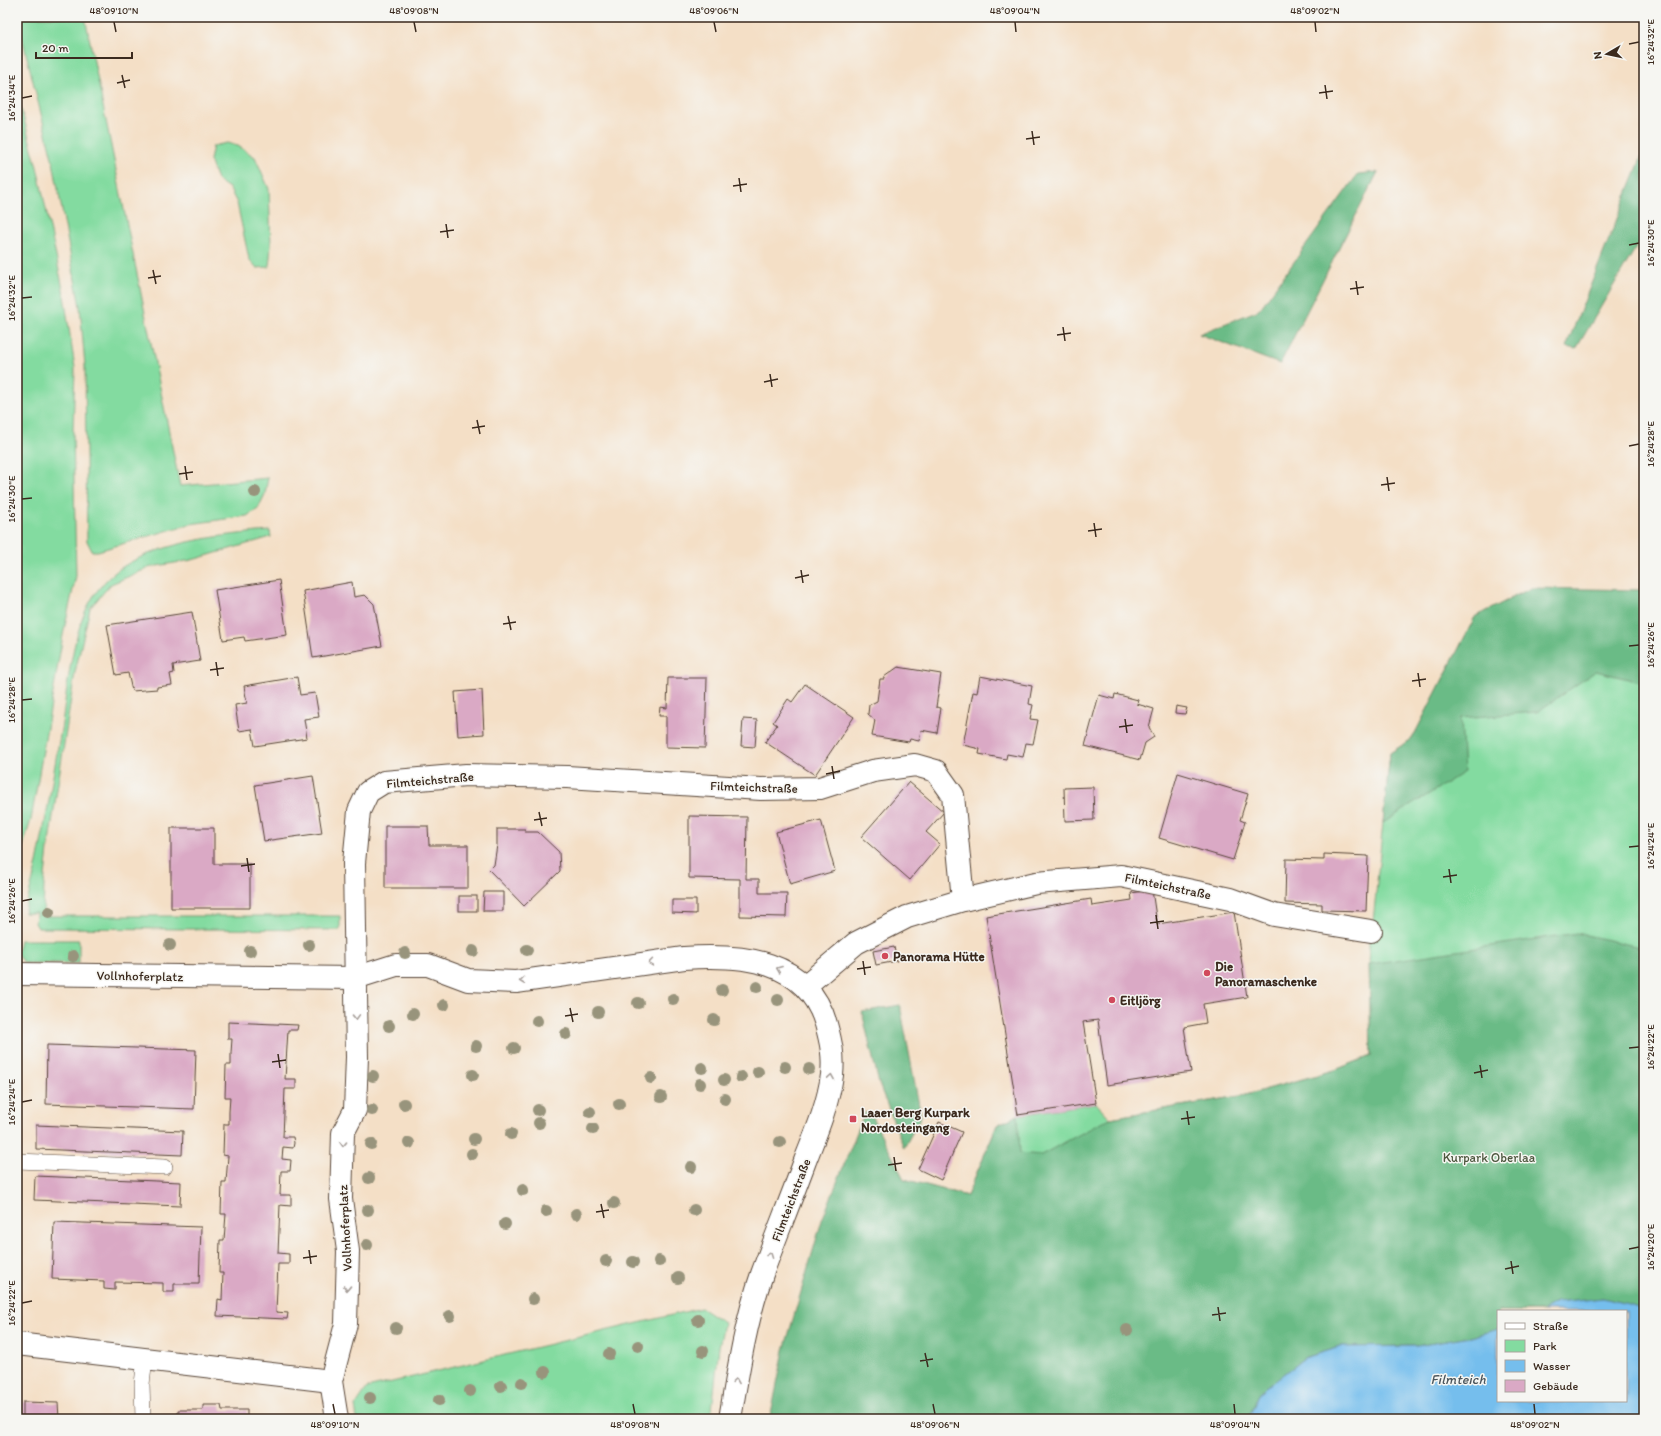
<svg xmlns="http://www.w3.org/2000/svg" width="1661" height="1436" viewBox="0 0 1661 1436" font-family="Itim,sans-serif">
<rect width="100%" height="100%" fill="#f6f6f2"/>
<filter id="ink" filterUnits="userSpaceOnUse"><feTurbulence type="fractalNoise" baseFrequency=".025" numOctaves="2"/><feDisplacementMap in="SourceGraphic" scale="8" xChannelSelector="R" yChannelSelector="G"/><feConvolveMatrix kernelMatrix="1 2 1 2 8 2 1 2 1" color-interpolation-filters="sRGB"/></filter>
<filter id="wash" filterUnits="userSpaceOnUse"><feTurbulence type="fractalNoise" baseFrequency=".012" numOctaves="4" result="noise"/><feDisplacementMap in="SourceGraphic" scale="16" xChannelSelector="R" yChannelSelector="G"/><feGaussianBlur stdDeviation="0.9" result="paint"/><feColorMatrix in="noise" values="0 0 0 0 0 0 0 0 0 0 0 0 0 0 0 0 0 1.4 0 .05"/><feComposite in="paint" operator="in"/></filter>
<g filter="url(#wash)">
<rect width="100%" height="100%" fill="#f4dfc6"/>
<g fill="#83dba0" stroke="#5f825f">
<polygon points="17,17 85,17 180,486 268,478 265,494 258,509 247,516 190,524 98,551 92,551 87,541 85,366 80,307 53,162"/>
<polygon points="17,94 37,167 63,289 75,368 73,431 76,576 63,635 31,820 17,865"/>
<polygon points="227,143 238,146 255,157 269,189 271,246 269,267 257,268 249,259 237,203 229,188 217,180 210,160 213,146"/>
<path d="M 270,531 L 271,537 L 192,560 L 151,567 L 111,584 L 90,608 L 75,672 L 48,849 L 44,885 L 43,916 L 340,916 L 340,930 L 38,928 L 35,923 L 36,913 L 24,913 C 30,890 37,867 41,843 C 49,803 55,763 62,724 C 67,688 72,637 88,606 C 95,591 109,575 124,566 C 165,541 223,535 270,531 Z"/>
<polygon points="1475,617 1644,642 1644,1308 1604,1298 1557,1303 1543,1311 1498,1311 1498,1329 1417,1346 1341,1347 1304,1358 1260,1392 1248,1419 781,1419 904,1179 967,1196 997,1125 1018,1115 1096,1103 1110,1118 1246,1095 1335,1070 1371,1056 1369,941 1373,922 1390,753 1412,739"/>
<path d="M 20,940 L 79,940 L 79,963 L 25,963 C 15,956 17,952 20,940 Z"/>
<polygon points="701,1308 724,1323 719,1347 711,1419 357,1419 355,1406 367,1388"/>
</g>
<g fill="#6abb86" stroke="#527252">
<polygon points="1644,151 1644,234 1576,349 1566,347"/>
<polygon points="1378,172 1280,364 1199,334 1259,310 1358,174"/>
<polygon points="1531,588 1644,590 1644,683 1596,671 1537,712 1461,718 1464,772 1383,823 1390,753 1412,739 1475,617"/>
<polygon points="1577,933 1644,948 1644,1308 1604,1298 1557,1303 1543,1311 1498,1311 1498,1329 1470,1337 1417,1346 1341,1347 1304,1358 1260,1392 1248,1419 770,1419 784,1350 822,1220 865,1112 872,1117 904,1179 967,1196 997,1125 1018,1115 1020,1153 1041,1155 1110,1118 1246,1095 1335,1070 1371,1056 1369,964"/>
<polygon points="900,1005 921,1116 904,1148 879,1084 862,1012"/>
</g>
<polygon fill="#75beed" stroke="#587486" points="1604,1298 1644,1308 1644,1419 1248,1419 1260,1392 1304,1358 1341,1347 1417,1346 1470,1337 1498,1329 1498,1401 1626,1401 1626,1311 1543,1311 1557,1303"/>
<g id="blocks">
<g fill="#daa9c5">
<polygon points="279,580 287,635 245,641 244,637 223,640 215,590"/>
<polygon points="352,582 354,597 365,595 374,604 382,646 313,658 303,591"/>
<polygon points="192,612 200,661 173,665 174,673 170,674 172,685 157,687 157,689 132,691 128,673 116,675 107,625"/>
<polygon points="898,667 941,674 936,707 941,708 937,733 921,730 919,741 910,739 909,742 872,736 875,720 868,714 869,705 877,701 880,679 884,679 884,677"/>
<polygon points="980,676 1032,686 1029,704 1033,705 1030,719 1038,720 1033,744 1026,743 1023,757 1007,754 1006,759 979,754 980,749 963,745 973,692 977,693"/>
<polygon points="297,677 300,695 315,693 319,717 304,719 307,738 255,746 252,729 239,731 235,705 247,703 244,686"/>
<polygon points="668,678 707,678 705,748 666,747 666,716 659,716 660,707 667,708"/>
<polygon points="805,684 854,717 815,775 765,742 777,725 773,722 788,699 792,702"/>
<polygon points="482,690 484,734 458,736 455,692"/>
<polygon points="1115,694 1138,700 1137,704 1154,709 1149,727 1154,737 1145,743 1140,760 1085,746 1099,695 1114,699"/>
<polygon points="1176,706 1187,708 1185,714 1175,713"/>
<polygon points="743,719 757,720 755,747 741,746"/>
<polygon points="1178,773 1248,794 1240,820 1245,822 1233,860 1159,838"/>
<polygon points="313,776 322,833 264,841 255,785"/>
<polygon points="909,782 944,812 926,832 940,844 910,880 861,837"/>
<polygon points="1093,787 1094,820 1065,821 1064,788"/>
<polygon points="689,816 747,817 746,879 759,879 759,893 787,893 786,917 740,916 740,879 689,878"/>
<polygon points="821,820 835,871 790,884 776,832"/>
<polygon points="385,826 428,826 429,845 468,845 468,888 385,888"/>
<polygon points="171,828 214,828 214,864 250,864 250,908 171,908"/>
<polygon points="497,829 525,829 525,832 538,832 559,852 560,871 524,906 489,870 494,865 497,845"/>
<polygon points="1324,854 1368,856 1366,911 1322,910 1322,904 1285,903 1286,859 1324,860"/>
<polygon points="1152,890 1157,924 1234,912 1247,997 1203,1004 1206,1023 1184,1027 1191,1072 1107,1085 1098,1020 1083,1022 1096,1103 1018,1115 986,916 1091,899 1092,906 1132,900 1131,893"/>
<polygon points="484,892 503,892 503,911 483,911"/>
<rect x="459" y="896" width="18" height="15"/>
<polygon points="672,900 696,900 696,914 672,913"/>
<polygon points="894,947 897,961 876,965 873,951"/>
<polygon points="228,1022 298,1025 297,1030 288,1030 285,1079 296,1079 296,1089 285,1089 283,1137 293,1137 294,1143 293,1148 283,1147 282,1159 291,1160 290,1171 281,1171 280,1195 291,1195 291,1206 280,1205 278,1253 289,1254 289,1264 278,1264 276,1312 288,1313 287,1319 217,1316 218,1299 222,1300 223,1273 219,1273 220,1240 224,1240 226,1214 221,1214 222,1182 226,1182 228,1156 223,1155 224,1124 229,1124 229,1112 230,1097 225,1097 226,1065 231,1065 231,1053 232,1039 228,1039"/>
<polygon points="47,1045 196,1050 194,1109 46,1104"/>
<polygon points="939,1122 962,1132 941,1180 918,1169"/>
<polygon points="36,1125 183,1131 182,1155 36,1149"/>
<polygon points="35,1176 181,1182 180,1206 34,1200"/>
<polygon points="54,1222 201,1227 199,1284 174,1284 174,1292 163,1292 163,1283 115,1282 115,1290 104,1289 104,1281 52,1279"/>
<polygon points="23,1402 58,1403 59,1419 23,1419"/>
<polygon points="203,1405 221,1405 222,1410 247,1410 247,1419 178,1419 178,1410 203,1410"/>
</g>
</g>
</g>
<g filter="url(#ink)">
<use href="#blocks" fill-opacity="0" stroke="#574537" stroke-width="1"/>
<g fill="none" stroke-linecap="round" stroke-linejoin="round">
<defs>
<g id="lane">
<polyline points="17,1161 165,1167"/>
<polyline points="143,1419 142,1384 145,1359"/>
</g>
<g id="street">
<path d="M 17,974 L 355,978 L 396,965 L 428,965 L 468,980 L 516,982 L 684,958 C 742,954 807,959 826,1024 C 831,1042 834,1056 832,1075 C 828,1105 816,1133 805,1161 C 791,1199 776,1236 762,1274 C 746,1320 738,1371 730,1419"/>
<polyline points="805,986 856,943 907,917 963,900 1036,883 1121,876 1230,899 1274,915 1371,931"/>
<polyline points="17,1344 331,1381"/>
<polyline points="337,1419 331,1381 346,1324 348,1251 341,1199 343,1133 355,1110 357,1057 354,863 359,811 368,792 384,782 466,775 567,777 761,789 820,788 873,771 915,765 936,771 953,795 963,900"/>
</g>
</defs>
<use href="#lane" stroke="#574537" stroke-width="16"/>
<use href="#street" stroke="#574537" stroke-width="24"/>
<use href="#lane" stroke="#fff" stroke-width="15"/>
<use href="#street" stroke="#fff" stroke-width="22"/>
</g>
<g fill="#98947b">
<circle cx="255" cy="492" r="6"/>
<circle cx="49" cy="912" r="6"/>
<circle cx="170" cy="945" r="6"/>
<circle cx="309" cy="945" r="6"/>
<circle cx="527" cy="950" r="6"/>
<circle cx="250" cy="951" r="6"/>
<circle cx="473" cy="951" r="6"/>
<circle cx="405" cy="953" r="6"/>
<circle cx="73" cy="956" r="6"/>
<circle cx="757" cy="987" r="6"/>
<circle cx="722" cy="990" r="6"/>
<circle cx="673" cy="999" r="6"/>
<circle cx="778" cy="1000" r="6"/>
<circle cx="638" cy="1003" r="6"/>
<circle cx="444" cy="1005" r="6"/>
<circle cx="598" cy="1012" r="6"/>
<circle cx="413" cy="1014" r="6"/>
<circle cx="714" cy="1020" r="6"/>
<circle cx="537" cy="1021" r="6"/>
<circle cx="389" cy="1026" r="6"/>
<circle cx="566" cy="1034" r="6"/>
<circle cx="476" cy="1046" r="6"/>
<circle cx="514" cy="1048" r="6"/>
<circle cx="785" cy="1067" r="6"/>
<circle cx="702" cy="1068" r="6"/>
<circle cx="809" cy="1069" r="6"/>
<circle cx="758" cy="1072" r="6"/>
<circle cx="473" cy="1075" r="6"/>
<circle cx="373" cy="1076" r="6"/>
<circle cx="741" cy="1077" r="6"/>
<circle cx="651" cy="1078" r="6"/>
<circle cx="724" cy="1080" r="6"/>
<circle cx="700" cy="1084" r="6"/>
<circle cx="661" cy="1097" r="6"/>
<circle cx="725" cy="1099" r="6"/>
<circle cx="404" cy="1104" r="6"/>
<circle cx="619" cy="1104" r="6"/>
<circle cx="372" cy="1110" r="6"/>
<circle cx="538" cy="1110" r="6"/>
<circle cx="590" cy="1112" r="6"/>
<circle cx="539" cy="1123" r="6"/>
<circle cx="593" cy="1129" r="6"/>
<circle cx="511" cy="1134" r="6"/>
<circle cx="474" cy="1139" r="6"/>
<circle cx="780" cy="1142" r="6"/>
<circle cx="409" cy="1143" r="6"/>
<circle cx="371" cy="1144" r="6"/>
<circle cx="472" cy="1154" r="6"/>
<circle cx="691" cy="1167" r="6"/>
<circle cx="369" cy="1178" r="6"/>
<circle cx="523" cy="1190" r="6"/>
<circle cx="614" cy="1203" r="6"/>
<circle cx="368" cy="1210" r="6"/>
<circle cx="694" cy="1210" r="6"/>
<circle cx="546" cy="1211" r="6"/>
<circle cx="576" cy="1214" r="6"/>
<circle cx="505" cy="1224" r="6"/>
<circle cx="367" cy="1245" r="6"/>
<circle cx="606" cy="1261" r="6"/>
<circle cx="659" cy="1261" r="6"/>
<circle cx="633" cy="1262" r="6"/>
<circle cx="678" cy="1278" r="6"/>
<circle cx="533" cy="1299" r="6"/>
<circle cx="450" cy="1316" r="6"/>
<circle cx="698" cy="1320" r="6"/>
<circle cx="396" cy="1328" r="6"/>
<circle cx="1127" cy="1330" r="6"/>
<circle cx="638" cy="1346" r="6"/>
<circle cx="703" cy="1351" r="6"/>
<circle cx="609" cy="1354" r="6"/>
<circle cx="545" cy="1372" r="6"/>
<circle cx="522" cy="1383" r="6"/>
<circle cx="501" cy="1386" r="6"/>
<circle cx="470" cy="1391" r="6"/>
<circle cx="370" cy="1398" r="6"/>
<circle cx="439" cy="1400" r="6"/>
</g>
<defs><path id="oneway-chevron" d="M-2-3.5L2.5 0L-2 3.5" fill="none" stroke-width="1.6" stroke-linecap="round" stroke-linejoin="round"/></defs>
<g stroke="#a79f9a">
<use href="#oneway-chevron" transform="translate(651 963) rotate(172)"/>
<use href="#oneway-chevron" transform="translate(779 969) rotate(-159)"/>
<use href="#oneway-chevron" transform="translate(522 981) rotate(173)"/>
<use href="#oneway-chevron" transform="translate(356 1017) rotate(88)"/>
<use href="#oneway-chevron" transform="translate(831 1077) rotate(-81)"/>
<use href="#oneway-chevron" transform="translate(343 1144) rotate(92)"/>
<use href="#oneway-chevron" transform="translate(770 1255) rotate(-69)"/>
<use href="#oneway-chevron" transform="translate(347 1288) rotate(92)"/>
<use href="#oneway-chevron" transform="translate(736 1381) rotate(-81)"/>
</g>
</g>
<path fill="none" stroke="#3b2a1e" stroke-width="1.5" d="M 114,22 L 116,32M 414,22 L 416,32M 714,22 L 716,32M 1015,22 L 1016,32M 1315,22 L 1316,32M 1629,44 L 1639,42M 122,75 L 125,88M 117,83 L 130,80M 1325,85 L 1327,99M 1319,93 L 1333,91M 22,98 L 32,96M 1032,131 L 1034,145M 1026,139 L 1040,137M 739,178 L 741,192M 733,186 L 747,184M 446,224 L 448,238M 440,232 L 454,230M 1629,245 L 1639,243M 153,270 L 156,284M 148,278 L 161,276M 1356,281 L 1358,295M 1350,289 L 1364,287M 22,298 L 32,297M 1063,327 L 1065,341M 1057,335 L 1071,333M 770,374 L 772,387M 764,382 L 778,379M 477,420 L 480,434M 472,428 L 485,426M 1629,446 L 1639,444M 185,466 L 187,480M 179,474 L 193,472M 1387,477 L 1389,491M 1381,485 L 1395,483M 22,499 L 32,498M 1094,523 L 1096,537M 1088,531 L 1102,529M 801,570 L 803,583M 795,578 L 809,575M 508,616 L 511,630M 503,624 L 516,622M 1629,646 L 1639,645M 216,662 L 218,676M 210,670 L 224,668M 1418,673 L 1420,687M 1412,681 L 1426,679M 22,700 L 32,699M 1125,719 L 1127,733M 1119,727 L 1133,725M 832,766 L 834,779M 826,774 L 840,771M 539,812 L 542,826M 534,820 L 547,818M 1629,847 L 1639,846M 247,858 L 249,872M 241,866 L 255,864M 1449,869 L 1451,883M 1443,877 L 1457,875M 22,901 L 32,899M 1156,915 L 1158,929M 1150,923 L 1164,921M 863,961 L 865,975M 857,969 L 871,967M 570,1008 L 573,1022M 565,1016 L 578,1014M 1629,1048 L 1639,1047M 278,1054 L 280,1068M 272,1062 L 286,1060M 1480,1065 L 1482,1078M 1474,1073 L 1488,1070M 22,1102 L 32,1100M 1187,1111 L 1189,1125M 1181,1119 L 1195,1117M 894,1157 L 896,1171M 888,1165 L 902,1163M 601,1204 L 604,1218M 596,1212 L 609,1210M 1629,1249 L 1639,1247M 309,1250 L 311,1264M 303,1258 L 317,1256M 1511,1261 L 1513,1274M 1505,1269 L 1519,1266M 22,1303 L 32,1301M 1218,1307 L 1220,1321M 1212,1315 L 1226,1313M 925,1353 L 928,1367M 920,1361 L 933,1359M 333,1404 L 335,1414M 633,1404 L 635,1414M 933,1404 L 935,1414M 1234,1404 L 1235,1414M 1534,1404 L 1535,1414"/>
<g fill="#d1495b" stroke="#f6f6f2" stroke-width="1.5">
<circle cx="885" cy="956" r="4"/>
<circle cx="1207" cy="973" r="4"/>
<circle cx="1112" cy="1000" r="4"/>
<rect x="849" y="1115" width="8" height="8" rx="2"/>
</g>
<g text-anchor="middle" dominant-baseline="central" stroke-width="3" stroke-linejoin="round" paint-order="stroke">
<g font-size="13" fill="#3b2a1e" stroke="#f6f6f2">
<text transform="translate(430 780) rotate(-5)">Filmteichstraße</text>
<text transform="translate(754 787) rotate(2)">Filmteichstraße</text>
<text transform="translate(1168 886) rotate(12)">Filmteichstraße</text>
<text transform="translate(140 976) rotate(1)">Vollnhoferplatz</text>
<text transform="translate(791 1200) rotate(-69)">Filmteichstraße</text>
<text transform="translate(345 1228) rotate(-93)">Vollnhoferplatz</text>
</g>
<g font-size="13" font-weight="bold" fill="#3b2a1e" stroke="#f6f6f2" text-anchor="start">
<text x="893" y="956">Panorama Hütte</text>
<text x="1215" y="966">Die<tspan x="1215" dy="15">Panoramaschenke</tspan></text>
<text x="1120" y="1000">Eitljörg</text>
<text x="861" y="1112">Laaer Berg Kurpark<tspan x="861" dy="15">Nordosteingang</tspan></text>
</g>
<g font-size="13" fill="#4d563e" stroke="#f6f6f2">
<text x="1489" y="1157">Kurpark Oberlaa</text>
</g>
<g font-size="14" font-style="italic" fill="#4c565c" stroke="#f6f6f2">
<text x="1458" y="1379">Filmteich</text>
</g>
</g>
<rect width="1661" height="1436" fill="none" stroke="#f6f6f2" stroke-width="44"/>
<rect x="1497" y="1310" width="130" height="92" fill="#f6f6f2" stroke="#aba49d"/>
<rect x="1505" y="1323" width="20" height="6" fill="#ffffff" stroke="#aba49d"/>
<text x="1533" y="1330" font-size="12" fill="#3b2a1e">Straße</text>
<rect x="1505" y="1340" width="20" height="12" fill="#83dba0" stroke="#aba49d"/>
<text x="1533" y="1350" font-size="12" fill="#3b2a1e">Park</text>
<rect x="1505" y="1360" width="20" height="12" fill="#75beed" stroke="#aba49d"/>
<text x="1533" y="1370" font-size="12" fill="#3b2a1e">Wasser</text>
<rect x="1505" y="1380" width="20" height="12" fill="#daa9c5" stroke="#aba49d"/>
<text x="1533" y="1390" font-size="12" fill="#3b2a1e">Gebäude</text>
<g transform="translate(1607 54) rotate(261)" stroke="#f6f6f2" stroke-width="3" paint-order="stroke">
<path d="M0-3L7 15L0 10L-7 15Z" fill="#3b2a1e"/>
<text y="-6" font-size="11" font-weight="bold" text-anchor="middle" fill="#3b2a1e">N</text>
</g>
<path d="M36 52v6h96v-6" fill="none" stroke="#3b2a1e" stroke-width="2"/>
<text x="42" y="52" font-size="12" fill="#3b2a1e" stroke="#f6f6f2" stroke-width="3" paint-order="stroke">20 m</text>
<rect x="22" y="22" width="1617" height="1392" fill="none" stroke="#3b2a1e" stroke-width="1.5"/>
<g font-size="10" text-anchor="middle" fill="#3b2a1e">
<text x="114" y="14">48°09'10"N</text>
<text x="414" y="14">48°09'08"N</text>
<text x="714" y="14">48°09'06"N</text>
<text x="1015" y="14">48°09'04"N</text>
<text x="1315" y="14">48°09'02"N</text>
<text transform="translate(1650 42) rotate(-90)" y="4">16°24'32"E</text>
<text transform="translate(11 98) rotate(-90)" y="4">16°24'34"E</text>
<text transform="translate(1650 243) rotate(-90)" y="4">16°24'30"E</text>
<text transform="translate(11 298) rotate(-90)" y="4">16°24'32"E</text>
<text transform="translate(1650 444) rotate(-90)" y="4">16°24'28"E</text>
<text transform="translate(11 499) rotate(-90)" y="4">16°24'30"E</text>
<text transform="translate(1650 645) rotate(-90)" y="4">16°24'26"E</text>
<text transform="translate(11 700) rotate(-90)" y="4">16°24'28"E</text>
<text transform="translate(1650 846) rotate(-90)" y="4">16°24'24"E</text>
<text transform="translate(11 901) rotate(-90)" y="4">16°24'26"E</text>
<text transform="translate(1650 1047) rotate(-90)" y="4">16°24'22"E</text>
<text transform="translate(11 1102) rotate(-90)" y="4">16°24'24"E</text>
<text transform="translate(1650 1247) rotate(-90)" y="4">16°24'20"E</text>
<text transform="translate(11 1303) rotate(-90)" y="4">16°24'22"E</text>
<text x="335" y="1428">48°09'10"N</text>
<text x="635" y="1428">48°09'08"N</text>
<text x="935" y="1428">48°09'06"N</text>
<text x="1235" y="1428">48°09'04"N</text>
<text x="1535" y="1428">48°09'02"N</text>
</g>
</svg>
